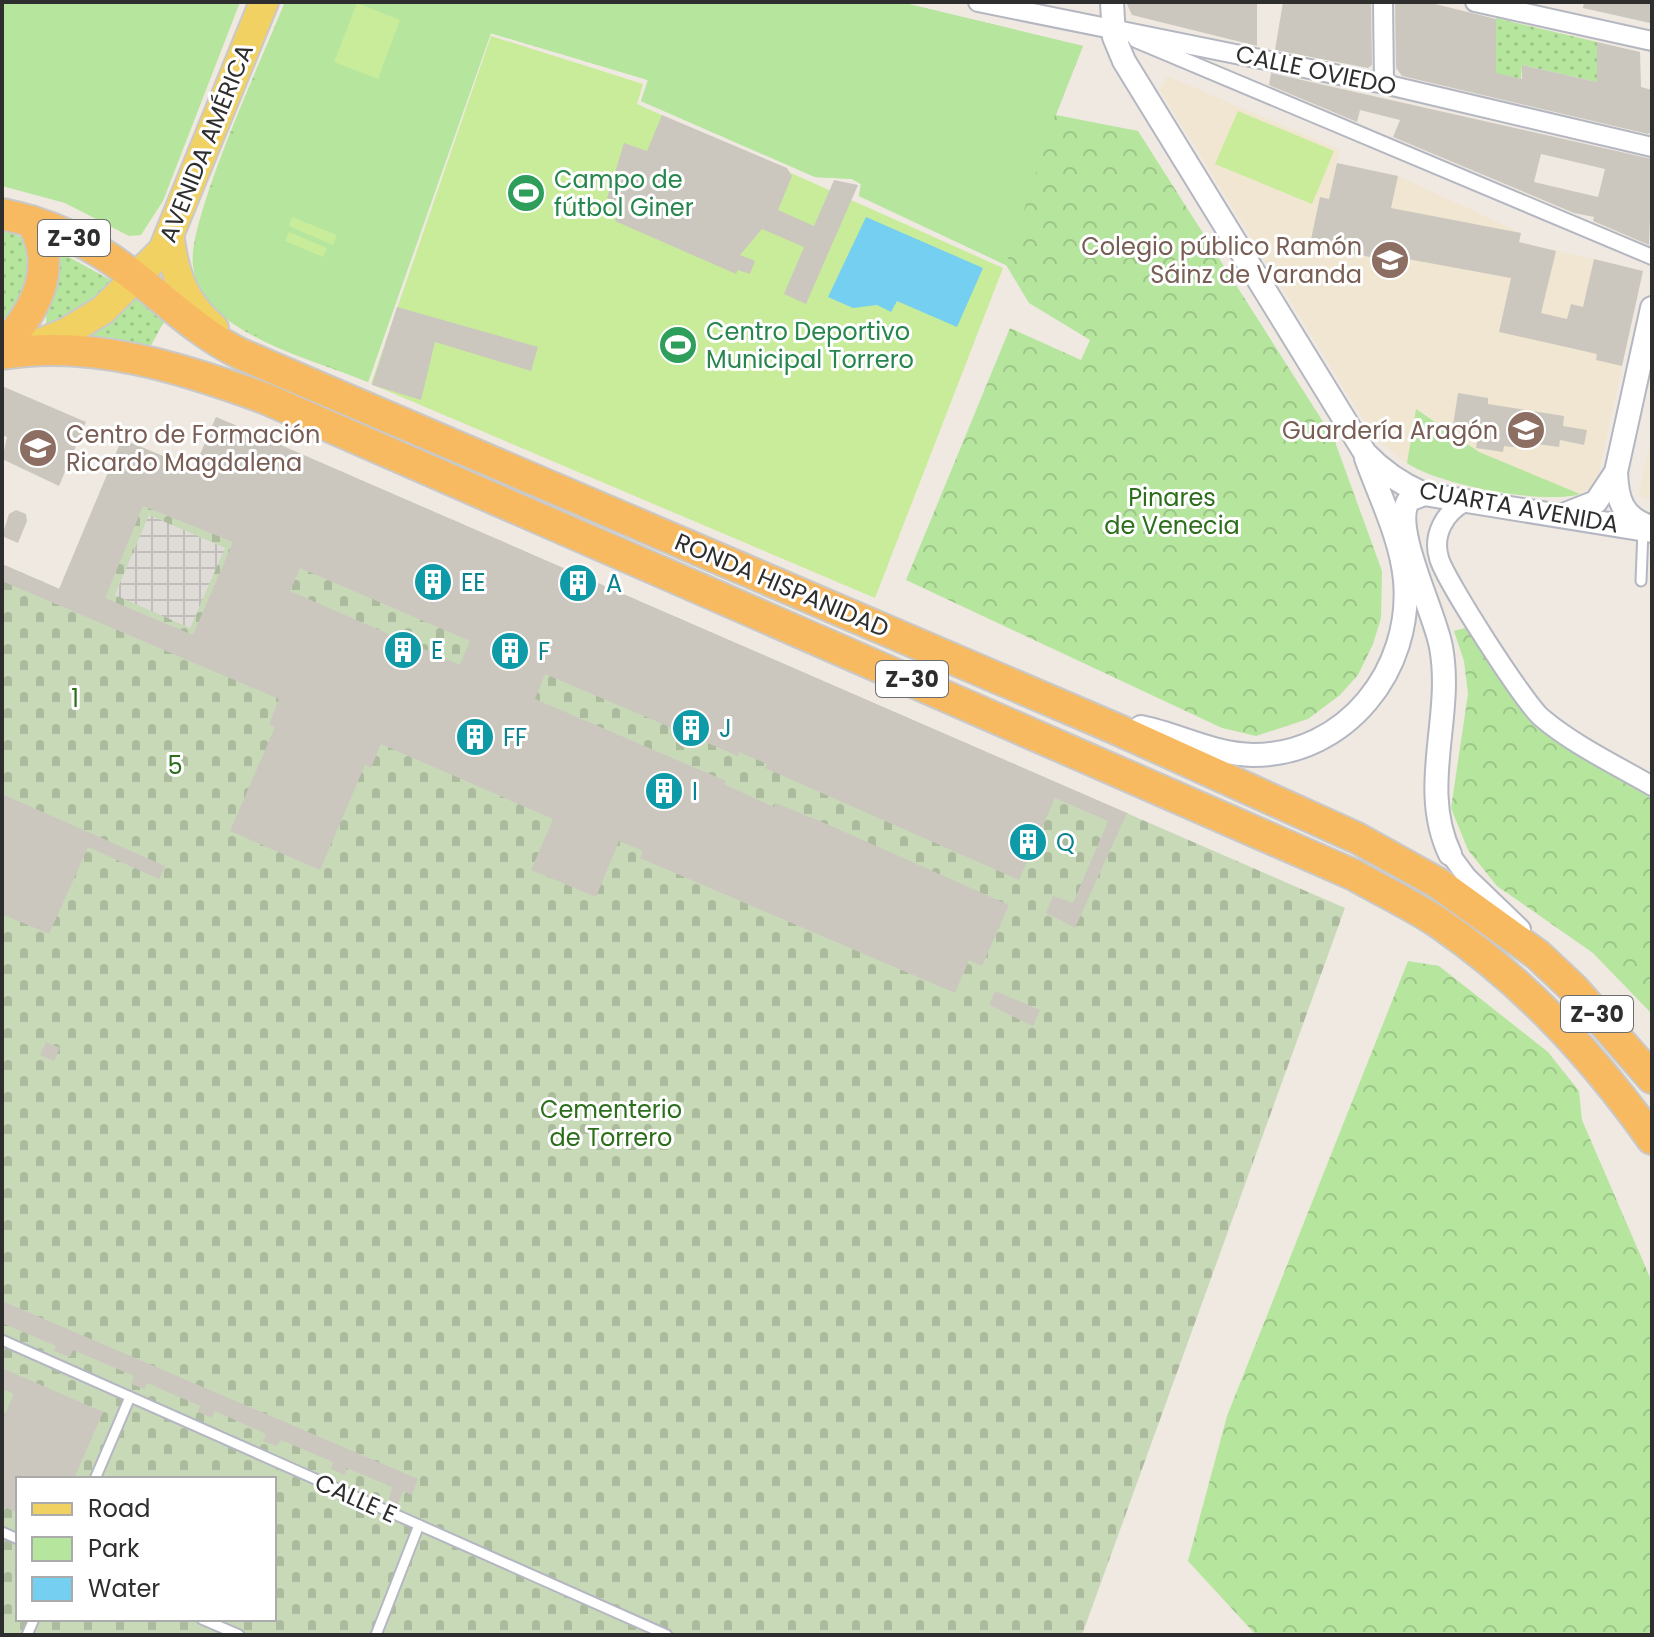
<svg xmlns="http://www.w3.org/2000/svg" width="1654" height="1637" viewBox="0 0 1654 1637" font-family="Poppins,sans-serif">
<defs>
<pattern id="grass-dots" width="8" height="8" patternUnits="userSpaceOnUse" patternTransform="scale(2)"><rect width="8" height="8" fill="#b6e59e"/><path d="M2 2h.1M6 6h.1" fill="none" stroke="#9dc588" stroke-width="1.8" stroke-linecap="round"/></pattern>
<pattern id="forest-crowns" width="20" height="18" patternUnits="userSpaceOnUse" patternTransform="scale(2)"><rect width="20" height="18" fill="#b6e59e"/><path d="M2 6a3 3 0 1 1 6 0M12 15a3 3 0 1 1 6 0" fill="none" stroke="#9dc588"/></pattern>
<pattern id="cemetery-stones" width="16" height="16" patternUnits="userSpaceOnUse" patternTransform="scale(2)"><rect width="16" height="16" fill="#c8d9b8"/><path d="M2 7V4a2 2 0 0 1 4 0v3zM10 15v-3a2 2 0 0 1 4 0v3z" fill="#acbb9e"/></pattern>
<pattern id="plaza-grid" width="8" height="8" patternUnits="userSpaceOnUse" patternTransform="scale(2)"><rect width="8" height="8" fill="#dfdcd8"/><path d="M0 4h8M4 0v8" fill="none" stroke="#c0bdba"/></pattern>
</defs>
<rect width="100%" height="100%" fill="#efe9e1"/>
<g fill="#f0e6d1">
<polygon points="1167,76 1340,150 1337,163 1398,176 1521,233 1520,242 1643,271 1598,476 1589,488 1580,494 1520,471 1479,452 1417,409 1407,463 1385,446 1368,427 1160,90"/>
<polygon points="1652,434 1652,499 1643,498 1639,493"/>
</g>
<g fill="url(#grass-dots)">
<polygon points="1496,18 1597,42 1597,82 1522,65 1521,79 1496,74"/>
<path d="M 2,231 C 60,239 18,301 2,327 Z"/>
<path d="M 58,251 L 116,283 L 72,316 L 47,327 C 42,311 60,275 58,251 Z"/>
<polygon points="136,296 166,318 149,349 82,338 116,316"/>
</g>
<g fill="url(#forest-crowns)">
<path d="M 285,2 L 900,2 L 1083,46 L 1056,115 L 1138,131 L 1334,439 L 1382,571 L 1381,618 L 1373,644 L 1358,675 L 1340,695 L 1308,719 L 1256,736 L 1222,728 L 906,580 L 1010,328 L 1081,360 L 1090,340 L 1029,303 L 1006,265 L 859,196 L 861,184 L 852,179 L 815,177 L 641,101 L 648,80 L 490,33 L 368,382 C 318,362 254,346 215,309 C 204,298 195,282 193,266 C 187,220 264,54 285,2 Z"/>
<polygon points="1465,628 1535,727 1652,799 1652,1014 1593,953 1497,886 1468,850 1451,808 1468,694 1464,661 1454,631"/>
<polygon points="1408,961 1439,966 1548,1052 1579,1091 1582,1120 1652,1282 1652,1635 1256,1635 1188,1561 1227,1416"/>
</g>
<path fill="url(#cemetery-stones)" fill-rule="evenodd" d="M 216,417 L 1345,908 L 1082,1635 L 2,1635 L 2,564 L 60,589 L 122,439 L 194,469 ZM 18,1479 L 274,1479 L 274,1619 L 18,1619 Z"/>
<g fill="#b6e59e">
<polygon points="2,2 240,2 163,201 141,235 129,236 65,203 2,186"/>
<polygon points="285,2 900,2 1083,46 1055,115 1006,265 859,196 861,184 852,179 815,177 641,101 648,80 491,33 368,382 276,345 232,323 213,307 195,282 195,244 205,205"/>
<path d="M 1416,409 L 1479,452 L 1580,494 C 1545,505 1438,485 1407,463 Z"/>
</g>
<g fill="#c9ec9a">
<polygon points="357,3 400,20 378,79 334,62"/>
<polygon points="491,36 643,84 637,104 1003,268 875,598 371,384"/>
<polygon points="1238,111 1334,151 1312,204 1215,164"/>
<polygon points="292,217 337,235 333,245 289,226"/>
<polygon points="289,232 327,248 323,257 285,241"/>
</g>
<polygon fill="url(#plaza-grid)" points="149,515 225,548 190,628 115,595"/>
<polygon fill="#75cff0" points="866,217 983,268 957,327 897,301 891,312 877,305 853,308 828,297"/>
<g fill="#cbc7bf" fill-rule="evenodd">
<polygon points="1126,2 1257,2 1257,46 1132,15"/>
<polygon points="1283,2 1371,2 1372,65 1368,68 1275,50"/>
<polygon points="1395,2 1427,2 1496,19 1496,73 1522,79 1522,65 1597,82 1597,42 1640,52 1641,87 1652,90 1652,131 1648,134 1402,76 1396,68"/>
<polygon points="1584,2 1650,2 1650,23 1583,8"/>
<path d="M 1271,73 L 1652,159 L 1649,245 L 1593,221 L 1594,217 L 1574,213 L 1393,137 L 1400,120 L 1360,110 L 1357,122 L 1269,85 ZM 1541,154 L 1605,169 L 1598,197 L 1534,182 Z"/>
<polygon points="662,115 787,168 792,176 778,210 814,226 834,180 858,185 806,304 784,294 804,247 762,229 740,255 755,261 750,274 738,270 736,274 615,221 623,204 607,198 624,143 647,151"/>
<polygon points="1337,163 1398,176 1391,208 1521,233 1519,242 1556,251 1541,313 1567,319 1571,304 1583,307 1594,259 1643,271 1622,366 1596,360 1597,354 1499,332 1511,278 1380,254 1379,259 1310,244 1320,197 1329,199"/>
<polygon points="397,307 538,347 531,371 435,342 421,400 372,385"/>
<polygon points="2,386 86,422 59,486 2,459 7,437 2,435"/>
<polygon points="1458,393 1488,398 1488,404 1564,416 1563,426 1587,430 1584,445 1560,440 1559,447 1529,443 1528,449 1504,446 1503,452 1476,448 1479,429 1453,425"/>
<path d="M 216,417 L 1127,813 L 1075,928 L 1046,913 L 1053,896 L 1073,903 L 1108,821 L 1055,798 L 1019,880 L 765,768 L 767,764 L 739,752 L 738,756 L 545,674 L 535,699 L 726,781 L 724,784 L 774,807 L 776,803 L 829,825 L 1009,905 L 982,966 L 969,960 L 955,993 L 640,858 L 643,851 L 619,841 L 596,897 L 531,870 L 553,819 L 381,744 L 371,768 L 365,765 L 320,870 L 230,831 L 275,727 L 269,724 L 279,699 L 2,581 L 2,564 L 59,589 L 122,439 L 194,469 ZM 143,506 L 233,542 L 193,635 L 105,598 ZM 300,568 L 470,641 L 460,665 L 290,591 Z"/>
<polygon points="16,510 26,514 27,521 18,543 2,536 9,514"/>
<polygon points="2,794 165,866 159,879 88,847 49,934 2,914"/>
<polygon points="995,991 1040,1010 1033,1026 989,1005"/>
<polygon points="46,1042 60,1048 54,1061 40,1055"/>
<polygon points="2,1301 418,1479 412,1495 403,1491 397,1507 388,1503 392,1487 347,1468 345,1475 331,1469 333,1462 281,1440 277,1446 263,1441 266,1434 215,1411 212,1418 198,1412 200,1406 147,1383 145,1389 131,1384 134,1376 73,1350 70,1357 54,1351 56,1346 2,1323"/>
<polygon points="2,1368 103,1412 74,1479 18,1479 18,1513 2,1506 2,1421 14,1394 2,1389"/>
</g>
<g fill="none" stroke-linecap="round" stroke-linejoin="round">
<defs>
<g id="service">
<polyline points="1641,581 1643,530"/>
<polyline points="2,1340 667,1635"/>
<polyline points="95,1479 130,1397"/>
<polyline points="2,1532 18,1539"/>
<polyline points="202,1619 239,1635"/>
<polyline points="27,1635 34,1619"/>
<polyline points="376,1635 419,1525"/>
</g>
<polyline id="pedestrian" points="1136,40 1652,257"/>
<g id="minor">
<polyline points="978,2 1384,84 1652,147"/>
<polyline points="1383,2 1384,84"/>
<polyline points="1475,2 1652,41"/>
<path d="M 1465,502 C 1445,512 1432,535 1439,558 C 1445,580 1525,704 1542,718 C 1574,745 1616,765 1652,786"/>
<polyline points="1450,854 1467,877 1521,929"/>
</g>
<g id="tertiary">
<path d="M 1112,2 L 1114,37 L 1124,61 L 1365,453 C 1382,471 1401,484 1424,494 L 1652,531"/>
<path d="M 1424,494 L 1409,500 C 1390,526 1435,612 1441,647 C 1454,717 1418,787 1450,854"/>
<polyline points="1563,515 1596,502 1616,472"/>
<path d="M 1651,527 C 1622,518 1617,499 1616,472 L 1652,308"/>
<path d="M 1141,727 C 1180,735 1212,754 1253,755 C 1346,755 1413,670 1405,580 C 1401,538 1380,497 1366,458"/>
</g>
<g id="primary">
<path d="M 170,240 C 175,276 185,304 214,328"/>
<polyline points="25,349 67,332 103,310 163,250 264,2"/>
</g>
<g id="trunk">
<path d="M 2,214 C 47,223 89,242 126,270 C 165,299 196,332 241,354 L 1114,728 L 1357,838 L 1438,883 L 1538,955 L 1574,989 L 1652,1078"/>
<path d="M 2,347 C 35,312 60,267 31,221"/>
<path d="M 2,354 C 91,339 182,368 264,398 L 1354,875 C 1382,891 1412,905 1439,923 C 1525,982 1592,1055 1652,1139"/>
</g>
</defs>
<use href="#service" stroke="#b4b7c1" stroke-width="13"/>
<use href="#pedestrian" stroke="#b4b7c1" stroke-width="18"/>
<use href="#minor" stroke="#b4b7c1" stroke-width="22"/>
<use href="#tertiary" stroke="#b4b7c1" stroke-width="26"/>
<use href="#primary" stroke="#c9c9c9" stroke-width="32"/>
<use href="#trunk" stroke="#c9c9c9" stroke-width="34"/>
<use href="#service" stroke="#fff" stroke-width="9"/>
<use href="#pedestrian" stroke="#fff" stroke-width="14"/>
<use href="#minor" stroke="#fff" stroke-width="18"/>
<use href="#tertiary" stroke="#fff" stroke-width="22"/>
<use href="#primary" stroke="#f2d163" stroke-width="28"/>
<use href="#trunk" stroke="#f8ba60" stroke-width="30"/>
</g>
<defs>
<symbol id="stadium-disc" viewBox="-11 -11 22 22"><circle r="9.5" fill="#2e9e5b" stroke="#fff"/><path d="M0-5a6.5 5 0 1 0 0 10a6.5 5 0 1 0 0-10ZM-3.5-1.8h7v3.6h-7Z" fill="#fff"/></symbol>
<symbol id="school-disc" viewBox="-11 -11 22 22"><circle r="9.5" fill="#8d6e63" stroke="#fff"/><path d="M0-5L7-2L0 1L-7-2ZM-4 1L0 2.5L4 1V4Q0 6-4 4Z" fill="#fff"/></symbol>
<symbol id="university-disc" viewBox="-11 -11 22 22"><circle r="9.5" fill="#8d6e63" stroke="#fff"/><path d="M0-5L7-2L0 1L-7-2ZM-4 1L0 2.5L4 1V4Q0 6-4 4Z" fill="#fff"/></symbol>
<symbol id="building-disc" viewBox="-11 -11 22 22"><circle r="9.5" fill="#0f9aa8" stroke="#fff"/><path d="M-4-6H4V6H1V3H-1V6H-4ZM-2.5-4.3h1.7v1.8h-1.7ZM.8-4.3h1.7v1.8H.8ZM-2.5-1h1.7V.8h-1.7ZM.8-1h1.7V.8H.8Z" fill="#fff"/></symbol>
</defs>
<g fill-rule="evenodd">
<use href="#stadium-disc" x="504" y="171" width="44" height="44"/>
<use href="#school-disc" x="1368" y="238" width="44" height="44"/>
<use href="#stadium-disc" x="656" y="323" width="44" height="44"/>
<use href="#school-disc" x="1504" y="408" width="44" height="44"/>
<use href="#university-disc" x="16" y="426" width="44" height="44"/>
<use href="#building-disc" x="411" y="560" width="44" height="44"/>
<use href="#building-disc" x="556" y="561" width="44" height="44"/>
<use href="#building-disc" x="381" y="628" width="44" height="44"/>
<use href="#building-disc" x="488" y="629" width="44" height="44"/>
<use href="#building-disc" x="669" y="706" width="44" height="44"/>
<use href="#building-disc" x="453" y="715" width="44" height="44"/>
<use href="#building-disc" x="642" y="769" width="44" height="44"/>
<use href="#building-disc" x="1006" y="820" width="44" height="44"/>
</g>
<g text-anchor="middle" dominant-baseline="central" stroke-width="6" stroke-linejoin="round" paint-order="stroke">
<g fill="#fff" stroke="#6d6d6d" stroke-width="2">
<rect x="38" y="220" width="72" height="36" rx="6"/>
<rect x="876" y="661" width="72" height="36" rx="6"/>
<rect x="1561" y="996" width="72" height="36" rx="6"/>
</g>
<g font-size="22" font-weight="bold" fill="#2e2e2e">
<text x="74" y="238">Z-30</text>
<text x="912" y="679">Z-30</text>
<text x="1597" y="1014">Z-30</text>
</g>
<g font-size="24" fill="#2e2e2e" stroke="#fff">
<text transform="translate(1316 70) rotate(12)">CALLE OVIEDO</text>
<text transform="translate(206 143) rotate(-68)">AVENIDA AMÉRICA</text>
<text transform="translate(1519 507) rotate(10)">CUARTA AVENIDA</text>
<text transform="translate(782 585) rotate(23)">RONDA HISPANIDAD</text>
<text transform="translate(356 1498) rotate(24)">CALLE E</text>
</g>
<g font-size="24" fill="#27864d" stroke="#fff" text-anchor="start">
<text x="554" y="179">Campo de<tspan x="554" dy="28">fútbol Giner</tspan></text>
<text x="706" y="331">Centro Deportivo<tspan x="706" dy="28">Municipal Torrero</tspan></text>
</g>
<g font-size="24" fill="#785e54" stroke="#fff" text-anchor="end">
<text x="1362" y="246">Colegio público Ramón<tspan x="1362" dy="28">Sáinz de Varanda</tspan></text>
<text x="1498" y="430">Guardería Aragón</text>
<text x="66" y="434" text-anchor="start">Centro de Formación<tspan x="66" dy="28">Ricardo Magdalena</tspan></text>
</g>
<g font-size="24" fill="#2c6e1b" stroke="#fff">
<text x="1172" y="497">Pinares<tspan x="1172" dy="28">de Venecia</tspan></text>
<text x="75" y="698">1</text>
<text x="175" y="765">5</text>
<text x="611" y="1109">Cementerio<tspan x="611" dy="28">de Torrero</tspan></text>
</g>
<g font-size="24" fill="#0d838f" stroke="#fff" text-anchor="start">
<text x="461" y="582">EE</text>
<text x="606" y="583">A</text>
<text x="431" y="650">E</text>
<text x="538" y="651">F</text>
<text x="719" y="728">J</text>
<text x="503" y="737">FF</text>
<text x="692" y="791">I</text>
<text x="1056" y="842">Q</text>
</g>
</g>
<rect width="1654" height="1637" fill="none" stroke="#2e2e2e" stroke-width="8"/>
<rect x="16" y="1477" width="260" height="144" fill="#ffffff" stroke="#ababab" stroke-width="2"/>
<rect x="32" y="1503" width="40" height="12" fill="#f2d163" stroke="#ababab" stroke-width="2"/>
<text x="88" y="1517" font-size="24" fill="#2e2e2e">Road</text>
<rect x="32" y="1537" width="40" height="24" fill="#b6e59e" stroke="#ababab" stroke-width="2"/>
<text x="88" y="1557" font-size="24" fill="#2e2e2e">Park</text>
<rect x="32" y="1577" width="40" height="24" fill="#75cff0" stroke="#ababab" stroke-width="2"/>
<text x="88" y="1597" font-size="24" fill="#2e2e2e">Water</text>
</svg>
